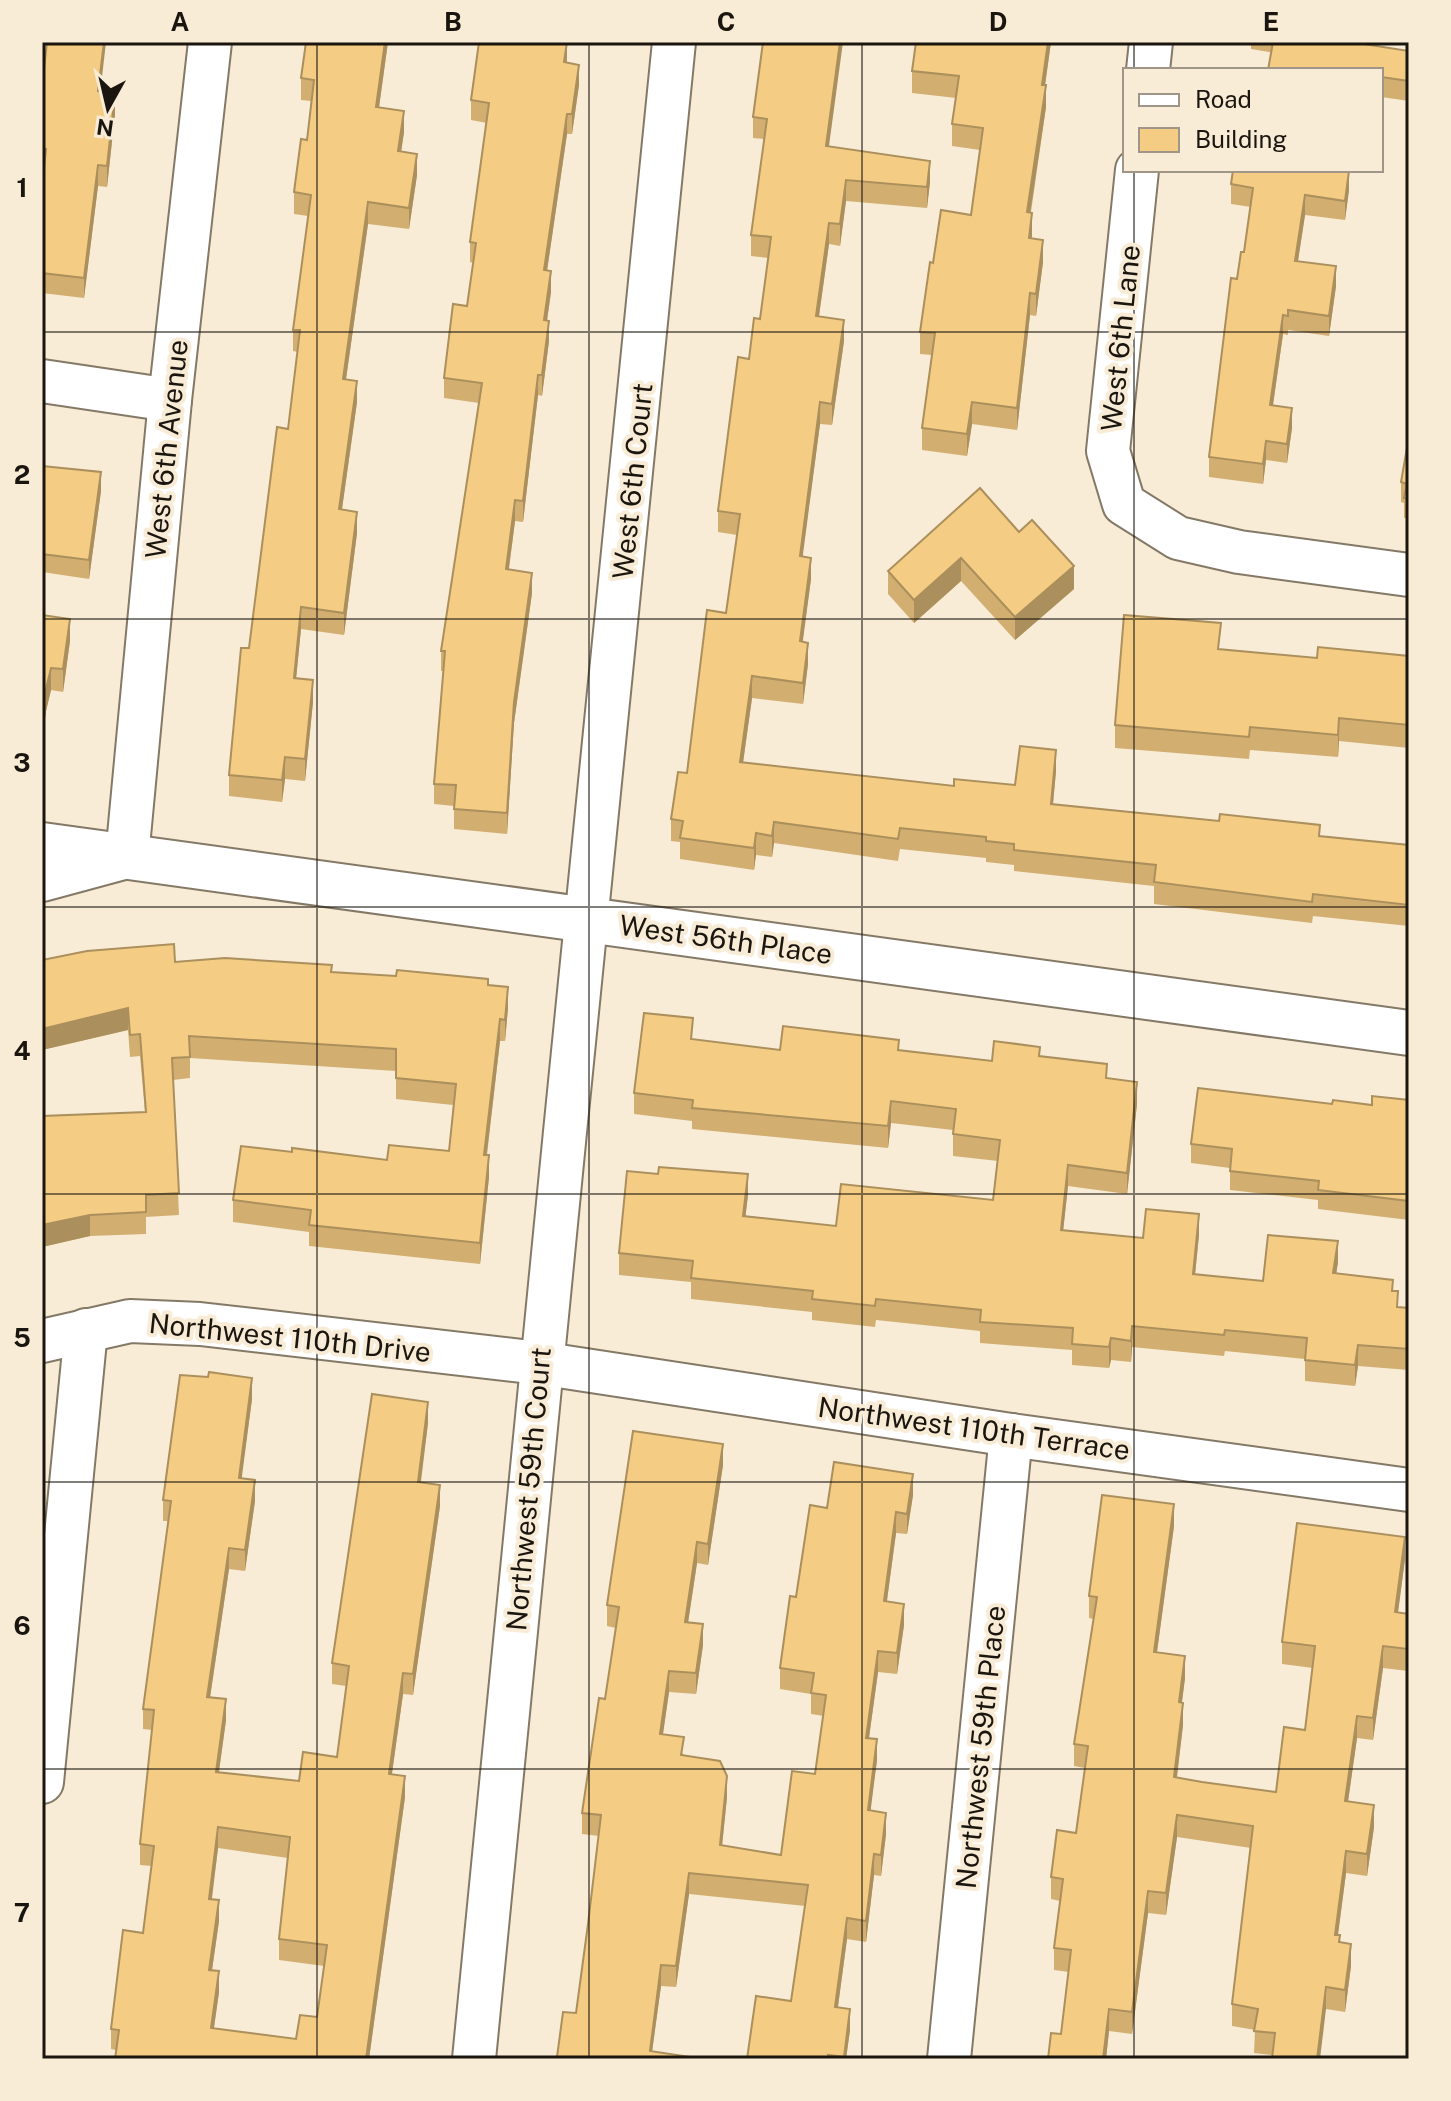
<svg xmlns="http://www.w3.org/2000/svg" width="1451" height="2101" viewBox="0 0 1451 2101" font-family="'Public Sans',sans-serif">
<rect width="100%" height="100%" fill="#f8ecd7"/>
<g fill="none" stroke-linecap="round" stroke-linejoin="round">
<defs>
<g id="street">
<polyline points="1148,70 1151,42"/>
<polyline points="1137,170 1108,451 1124,504 1178,538 1239,552 1409,575"/>
<polyline points="42,381 170,400"/>
<polyline points="42,880 127,857 170,400 210,42"/>
<polyline points="42,1341 130,1321 200,1324 539,1363 1011,1435 1409,1490"/>
<polyline points="42,1782 86,1330"/>
<path d="M 474,2059 C 537,1386 609,715 674,42"/>
<polyline points="949,2059 1011,1435"/>
</g>
<polyline id="secondary" points="42,845 1409,1033"/>
</defs>
<use href="#street" stroke="#847966" stroke-width="46"/>
<use href="#secondary" stroke="#847966" stroke-width="48"/>
<use href="#street" stroke="#fff" stroke-width="42"/>
<use href="#secondary" stroke="#fff" stroke-width="44"/>
</g>
<g fill="#d2af71" fill-rule="evenodd">
<polygon points="306,42 388,42 379,107 404,132 401,151 417,175 409,229 368,224 346,379 357,402 342,509 357,533 344,635 301,629 296,678 313,702 305,781 285,779 282,802 229,796 229,775 249,648 288,429 298,352 293,351 293,330 308,216 294,214 294,192 307,140 311,101 301,100 301,78"/>
<polygon points="567,42 567,63 579,85 572,134 567,134 547,271 551,292 547,321 549,341 542,396 538,395 523,522 515,521 509,569 532,593 514,723 507,834 454,829 454,806 434,804 434,784 444,671 441,671 441,651 479,403 444,398 444,378 467,306 473,263 470,262 470,242 487,123 471,120 471,100"/>
<polygon points="763,42 829,147 930,182 927,208 846,201 840,246 829,244 819,316 844,341 832,425 820,424 802,557 811,579 802,642 808,664 803,704 752,698 743,763 954,786 1015,785 1056,771 1053,804 1320,836 1409,845 1409,926 1313,916 1312,923 1154,904 1154,886 1014,871 1014,865 986,862 986,858 900,849 898,861 774,843 772,857 756,855 754,870 680,859 680,842 671,841 671,819 687,773 726,613 737,535 718,532 718,511 749,359 760,319 768,258 751,256 751,235 764,139 753,138 753,117"/>
<polygon points="916,42 1051,42 1045,85 1046,107 1031,212 1032,239 1043,262 1036,316 1030,315 1017,430 972,424 967,456 922,450 922,428 932,355 920,354 920,332 933,263 971,215 980,150 952,146 952,124 956,98 912,93 912,71"/>
<polygon points="1251,42 1354,42 1409,51 1409,101 1381,97 1381,70 1251,49"/>
<polygon points="42,87 100,92 115,114 107,187 98,186 84,298 42,293 42,188 44,169 42,169"/>
<polygon points="1231,184 1349,190 1345,220 1305,215 1298,261 1336,286 1329,336 1288,330 1288,335 1283,334 1273,406 1292,428 1287,463 1266,460 1263,484 1209,477 1209,457 1237,279 1244,252 1251,207 1231,204"/>
<polygon points="1409,436 1409,518 1404,518 1404,503 1401,502 1401,482"/>
<polygon points="42,466 101,491 89,579 42,572"/>
<polygon points="1019,532 1074,589 1015,640 961,581 914,623 888,594 888,571"/>
<polygon points="42,615 70,641 63,692 51,690 46,711 42,741"/>
<polygon points="1220,649 1317,658 1409,656 1409,748 1339,741 1338,757 1250,750 1249,759 1115,748 1115,725"/>
<polygon points="175,962 332,972 488,985 508,1008 505,1041 500,1041 487,1155 489,1177 480,1264 309,1246 309,1232 233,1222 233,1200 292,1152 387,1160 449,1151 453,1105 396,1099 396,1071 190,1058 190,1078 173,1080 179,1215 146,1217 146,1234 90,1236 42,1247 145,1112 140,1056 130,1057 128,1030 42,1050"/>
<polygon points="693,1040 780,1050 899,1050 992,1061 1040,1056 1107,1079 1137,1104 1127,1194 1068,1186 1063,1230 1143,1238 1199,1235 1195,1274 1263,1281 1338,1262 1336,1274 1393,1291 1398,1307 1409,1308 1409,1370 1358,1366 1355,1386 1305,1381 1305,1359 1225,1351 1224,1356 1132,1347 1131,1362 1111,1360 1109,1368 1072,1365 1072,1350 980,1343 980,1331 876,1320 875,1327 812,1320 812,1312 691,1299 691,1282 619,1275 619,1253 748,1195 745,1217 836,1226 993,1200 998,1161 953,1156 953,1130 891,1123 888,1148 692,1129 692,1121 634,1114 634,1093"/>
<polygon points="1409,1100 1409,1220 1318,1209 1318,1200 1230,1190 1230,1168 1191,1163 1191,1144 1332,1104 1372,1105"/>
<path d="M 252,1399 L 241,1478 L 255,1501 L 245,1571 L 229,1569 L 210,1697 L 226,1720 L 219,1772 L 299,1781 L 337,1757 L 346,1686 L 332,1684 L 332,1663 L 428,1423 L 421,1482 L 440,1506 L 413,1695 L 403,1694 L 392,1774 L 405,1797 L 369,2059 L 115,2059 L 116,2050 L 111,2049 L 111,2029 L 143,1933 L 152,1866 L 140,1865 L 140,1844 L 152,1730 L 143,1729 L 143,1709 L 169,1521 L 163,1521 L 163,1500 ZM 218,1848 L 288,1858 L 279,1939 L 279,1960 L 324,1966 L 317,2017 L 296,2039 L 214,2028 L 219,1992 L 212,1970 L 219,1921 L 212,1899 Z"/>
<polygon points="723,1465 708,1565 697,1563 688,1622 703,1645 696,1694 669,1692 663,1734 727,1797 722,1845 781,1855 815,1774 824,1716 811,1714 811,1694 780,1689 780,1668 796,1597 827,1508 913,1495 907,1534 896,1533 887,1601 904,1625 897,1674 878,1672 869,1738 877,1760 870,1810 886,1834 881,1876 874,1875 866,1942 847,1939 838,2007 850,2030 846,2059 747,2059 791,2001 805,1906 689,1894 676,1987 661,1986 652,2052 703,2059 557,2059 563,2012 576,2013 588,1924 599,1836 582,1834 582,1813 605,1699 616,1628 607,1626 607,1605"/>
<polygon points="1174,1526 1157,1652 1185,1678 1182,1702 1183,1725 1177,1778 1276,1792 1305,1730 1313,1668 1282,1664 1282,1642 1405,1559 1398,1613 1409,1614 1409,1661 1408,1671 1383,1668 1373,1740 1357,1738 1348,1801 1374,1827 1367,1876 1346,1873 1338,1935 1351,1966 1345,2012 1326,2009 1272,2055 1254,2053 1255,2030 1232,2026 1232,2004 1251,1848 1177,1837 1166,1915 1148,1913 1132,2034 1109,2031 1106,2059 1048,2059 1061,2034 1069,1972 1054,1970 1054,1948 1060,1901 1051,1899 1051,1877 1076,1833 1085,1768 1074,1766 1074,1744 1093,1619 1089,1618 1089,1596"/>
</g>
<g fill="#ab8f5c">
<polygon points="104,42 106,42 98,112 98,91"/>
<polygon points="385,42 388,42 376,129 376,107"/>
<polygon points="567,42 567,57 564,83 564,62"/>
<polygon points="840,42 843,42 826,168 826,146"/>
<polygon points="1048,42 1051,42 1042,107 1042,85"/>
<polygon points="579,65 579,85 572,134 572,114"/>
<polygon points="1046,85 1046,107 1027,234 1027,212"/>
<polygon points="115,93 115,114 107,187 107,166"/>
<polygon points="404,111 404,132 398,173 398,151"/>
<polygon points="567,114 567,134 544,291 544,270"/>
<polygon points="417,154 417,175 409,229 409,208"/>
<polygon points="930,161 930,182 927,208 927,187"/>
<polygon points="98,165 98,186 84,298 84,278"/>
<polygon points="1349,171 1349,190 1345,220 1345,201"/>
<polygon points="846,180 846,201 840,246 840,224"/>
<polygon points="1305,195 1305,215 1295,280 1295,261"/>
<polygon points="368,202 368,224 343,400 343,379"/>
<polygon points="1032,213 1032,235 1029,260 1029,238"/>
<polygon points="829,223 829,244 816,337 816,316"/>
<polygon points="1043,240 1043,262 1036,316 1036,294"/>
<polygon points="1336,266 1336,286 1329,336 1329,316"/>
<polygon points="551,271 551,292 544,341 544,320"/>
<polygon points="1030,293 1030,315 1017,430 1017,408"/>
<polygon points="1283,315 1283,334 1270,425 1270,405"/>
<polygon points="844,320 844,341 832,425 832,404"/>
<polygon points="549,321 549,341 542,396 542,375"/>
<polygon points="538,375 538,395 523,522 523,501"/>
<polygon points="357,381 357,402 339,530 339,509"/>
<polygon points="820,402 820,424 800,577 800,556"/>
<polygon points="972,402 972,424 967,456 967,434"/>
<polygon points="1292,408 1292,428 1287,463 1287,444"/>
<polygon points="1266,441 1266,460 1263,484 1263,464"/>
<polygon points="101,472 101,491 89,579 89,560"/>
<polygon points="515,500 515,521 506,589 506,569"/>
<polygon points="357,512 357,533 344,635 344,613"/>
<polygon points="811,558 811,579 800,663 800,641"/>
<polygon points="961,558 961,581 914,623 914,600"/>
<polygon points="1074,566 1074,589 1015,640 1015,617"/>
<polygon points="532,573 532,593 514,723 507,834 507,813 514,702"/>
<polygon points="301,607 301,629 294,700 294,678"/>
<polygon points="70,619 70,641 63,692 63,669"/>
<polygon points="808,643 808,664 803,704 803,683"/>
<polygon points="51,668 51,690 46,711 42,741 42,719 46,689"/>
<polygon points="752,676 752,698 740,784 740,762"/>
<polygon points="313,680 313,702 305,781 305,759"/>
<polygon points="1339,718 1339,741 1338,757 1338,735"/>
<polygon points="1056,750 1056,771 1051,825 1051,804"/>
<polygon points="285,757 285,779 282,802 282,780"/>
<polygon points="774,822 774,843 772,857 772,836"/>
<polygon points="756,833 756,855 754,870 754,848"/>
<polygon points="508,987 508,1008 505,1041 505,1020"/>
<polygon points="128,1008 128,1030 42,1050 42,1029"/>
<polygon points="500,1019 500,1041 484,1177 484,1155"/>
<polygon points="1137,1082 1137,1104 1127,1194 1127,1173"/>
<polygon points="891,1101 891,1123 888,1148 888,1126"/>
<polygon points="489,1155 489,1177 480,1264 480,1243"/>
<polygon points="1068,1165 1068,1186 1061,1251 1061,1230"/>
<polygon points="748,1174 748,1195 743,1238 743,1216"/>
<polygon points="1199,1214 1199,1235 1193,1295 1193,1274"/>
<polygon points="90,1215 90,1236 42,1247 42,1225"/>
<polygon points="1338,1241 1338,1262 1333,1294 1333,1273"/>
<polygon points="1132,1326 1132,1347 1131,1362 1131,1341"/>
<polygon points="1111,1338 1111,1360 1109,1368 1109,1347"/>
<polygon points="1358,1345 1358,1366 1355,1386 1355,1365"/>
<polygon points="252,1378 252,1399 239,1499 239,1478"/>
<polygon points="428,1402 428,1423 418,1502 418,1482"/>
<polygon points="723,1444 723,1465 708,1565 708,1544"/>
<polygon points="913,1474 913,1495 907,1534 907,1514"/>
<polygon points="255,1480 255,1501 245,1571 245,1550"/>
<polygon points="440,1485 440,1506 413,1695 413,1674"/>
<polygon points="1174,1504 1174,1526 1154,1674 1154,1652"/>
<polygon points="896,1512 896,1533 884,1622 884,1601"/>
<polygon points="1405,1537 1405,1559 1395,1634 1395,1612"/>
<polygon points="697,1542 697,1563 685,1643 685,1622"/>
<polygon points="229,1548 229,1569 207,1718 207,1697"/>
<polygon points="904,1604 904,1625 897,1674 897,1653"/>
<polygon points="703,1624 703,1645 696,1694 696,1673"/>
<polygon points="1409,1639 1409,1661 1408,1671 1408,1649"/>
<polygon points="1383,1646 1383,1668 1373,1740 1373,1718"/>
<polygon points="878,1651 878,1672 866,1759 866,1738"/>
<polygon points="1185,1656 1185,1678 1179,1724 1179,1702"/>
<polygon points="669,1671 669,1692 660,1754 660,1734"/>
<polygon points="403,1673 403,1694 389,1794 389,1774"/>
<polygon points="226,1699 226,1720 216,1792 216,1772"/>
<polygon points="1183,1703 1183,1725 1174,1799 1174,1777"/>
<polygon points="1357,1716 1357,1738 1345,1823 1345,1801"/>
<polygon points="877,1739 877,1760 868,1831 868,1810"/>
<polygon points="405,1776 405,1797 369,2059 366,2059"/>
<polygon points="727,1776 727,1797 720,1866 720,1845"/>
<polygon points="1374,1805 1374,1827 1367,1876 1367,1854"/>
<polygon points="886,1813 886,1834 881,1876 881,1855"/>
<polygon points="1177,1815 1177,1837 1166,1915 1166,1893"/>
<polygon points="218,1827 218,1848 209,1919 209,1899"/>
<polygon points="1346,1851 1346,1873 1335,1957 1335,1935"/>
<polygon points="874,1854 874,1875 866,1942 866,1921"/>
<polygon points="689,1873 689,1894 676,1987 676,1966"/>
<polygon points="1148,1891 1148,1913 1132,2034 1132,2012"/>
<polygon points="219,1900 219,1921 209,1991 209,1970"/>
<polygon points="847,1918 847,1939 835,2028 835,2007"/>
<polygon points="1351,1944 1351,1966 1345,2012 1345,1990"/>
<polygon points="661,1965 661,1986 651,2059 650,2051"/>
<polygon points="219,1971 219,1992 211,2048 211,2028"/>
<polygon points="1326,1987 1326,2009 1320,2059 1317,2059"/>
<polygon points="850,2009 850,2030 846,2059 844,2059"/>
<polygon points="1109,2009 1109,2031 1106,2059 1103,2059"/>
</g>
<g fill="#f4cc83" stroke="#ab8f5c" stroke-width="2" fill-rule="evenodd">
<polygon points="47,42 104,42 98,91 115,93 107,166 98,165 84,278 42,273 42,188 46,149 42,149 42,87"/>
<polygon points="306,42 385,42 376,107 404,111 398,151 417,154 409,208 368,202 343,379 357,381 339,509 357,512 344,613 301,607 294,678 313,680 305,759 285,757 282,780 229,775 241,648 249,648 277,427 288,429 300,330 293,330 311,195 294,192 301,139 307,140 314,80 301,78"/>
<polygon points="479,42 567,42 564,62 579,65 572,114 567,114 544,270 551,271 544,320 549,321 542,375 538,375 523,501 515,500 506,569 532,573 514,702 507,813 454,809 456,785 434,784 445,651 441,651 482,383 444,378 453,304 467,306 476,243 470,242 489,103 471,100"/>
<polygon points="763,42 840,42 826,146 930,161 927,187 846,180 840,224 829,223 816,316 844,320 832,404 820,402 800,556 811,558 800,641 808,643 803,683 752,676 740,762 954,786 954,779 1015,785 1020,746 1056,750 1051,804 1219,821 1220,814 1320,825 1319,836 1409,845 1409,905 1313,894 1312,902 1154,882 1156,865 1014,850 1014,844 986,841 986,837 900,828 898,839 774,822 772,836 756,833 754,848 680,838 683,821 671,819 678,772 687,773 707,610 726,613 740,514 718,511 738,357 749,359 754,318 760,319 771,237 751,235 767,119 753,117"/>
<polygon points="916,42 1048,42 1042,85 1046,85 1027,212 1032,213 1029,238 1043,240 1036,294 1030,293 1017,408 972,402 967,434 922,428 935,333 920,332 930,262 933,263 941,210 971,215 983,128 952,124 959,76 912,71"/>
<polygon points="1273,42 1351,42 1409,51 1409,81 1381,77 1381,70 1268,70"/>
<polygon points="1233,170 1349,171 1345,201 1305,195 1295,261 1336,266 1329,316 1288,310 1288,316 1283,315 1270,405 1292,408 1287,444 1266,441 1263,464 1209,457 1231,278 1237,279 1241,252 1244,252 1253,188 1231,184"/>
<polygon points="1409,436 1409,499 1404,498 1407,484 1401,482"/>
<polygon points="42,466 101,472 89,560 42,554"/>
<polygon points="980,488 1019,532 1032,520 1074,566 1015,617 961,558 914,600 888,571"/>
<polygon points="42,615 70,619 63,669 51,668 46,689 42,719"/>
<polygon points="1124,615 1221,623 1218,649 1317,658 1318,647 1409,656 1409,725 1339,718 1338,735 1250,727 1249,737 1115,725"/>
<polygon points="174,944 175,962 225,958 332,965 331,972 396,976 397,970 488,979 488,985 508,987 505,1020 500,1019 484,1155 489,1155 480,1243 309,1225 311,1210 233,1200 241,1146 292,1152 292,1148 387,1160 389,1145 449,1151 456,1084 396,1078 396,1049 189,1036 190,1057 172,1058 179,1193 146,1195 146,1212 90,1215 42,1225 42,1116 146,1112 140,1034 130,1035 128,1008 42,1029 42,960 87,951"/>
<polygon points="644,1013 693,1018 691,1039 780,1050 783,1026 899,1040 898,1050 992,1061 994,1041 1040,1047 1039,1056 1107,1064 1106,1078 1137,1082 1127,1173 1068,1165 1061,1230 1143,1238 1146,1209 1199,1214 1193,1274 1263,1281 1268,1235 1338,1241 1333,1273 1393,1280 1392,1291 1398,1291 1397,1307 1409,1308 1409,1349 1358,1345 1355,1365 1305,1360 1307,1338 1225,1330 1224,1335 1132,1326 1131,1341 1111,1338 1109,1347 1072,1344 1073,1328 980,1322 981,1310 876,1299 875,1306 812,1299 813,1291 691,1278 693,1261 619,1253 627,1171 658,1174 659,1167 748,1174 743,1216 836,1226 841,1184 993,1200 1000,1140 953,1134 956,1109 891,1101 888,1126 692,1108 693,1100 634,1093"/>
<polygon points="1198,1088 1332,1104 1333,1100 1372,1105 1372,1096 1409,1100 1409,1201 1318,1190 1319,1181 1230,1171 1232,1149 1191,1144"/>
<path d="M 209,1372 L 252,1378 L 239,1478 L 255,1480 L 245,1550 L 229,1548 L 207,1697 L 226,1699 L 216,1772 L 299,1781 L 303,1752 L 337,1757 L 349,1666 L 332,1663 L 372,1394 L 428,1402 L 418,1482 L 440,1485 L 413,1674 L 403,1673 L 389,1774 L 405,1776 L 366,2059 L 115,2059 L 119,2030 L 111,2029 L 123,1930 L 143,1933 L 154,1846 L 140,1844 L 154,1710 L 143,1709 L 171,1501 L 163,1500 L 180,1375 L 208,1377 ZM 218,1827 L 290,1837 L 279,1939 L 327,1945 L 317,2017 L 300,2015 L 296,2039 L 211,2028 L 219,1971 L 209,1970 L 219,1900 L 209,1899 Z"/>
<polygon points="633,1431 723,1444 708,1544 697,1542 685,1622 703,1624 696,1673 669,1671 660,1734 684,1737 681,1755 720,1761 727,1776 720,1845 781,1855 792,1771 815,1774 826,1695 811,1693 814,1673 780,1668 790,1596 796,1597 810,1505 827,1508 834,1462 913,1474 907,1514 896,1512 884,1601 904,1604 897,1653 878,1651 866,1738 877,1739 868,1810 886,1813 881,1855 874,1854 866,1921 847,1918 835,2007 850,2009 844,2057 828,2055 828,2059 747,2059 756,1996 791,2001 808,1885 689,1873 676,1966 661,1965 650,2051 703,2059 562,2059 562,2058 557,2057 563,2012 576,2013 588,1924 601,1815 582,1813 599,1698 605,1699 619,1607 607,1605"/>
<polygon points="1102,1495 1174,1504 1154,1652 1185,1656 1179,1702 1183,1703 1174,1777 1202,1782 1276,1792 1284,1727 1305,1730 1315,1646 1282,1642 1297,1523 1405,1537 1395,1612 1409,1614 1409,1639 1408,1649 1383,1646 1373,1718 1357,1716 1345,1801 1374,1805 1367,1854 1346,1851 1335,1935 1340,1935 1339,1942 1351,1944 1345,1990 1326,1987 1317,2059 1272,2059 1275,2033 1254,2031 1258,2009 1232,2004 1253,1826 1177,1815 1166,1893 1148,1891 1132,2012 1109,2009 1103,2059 1048,2059 1051,2033 1061,2034 1071,1950 1054,1948 1063,1879 1051,1877 1057,1830 1076,1833 1088,1746 1074,1744 1097,1597 1089,1596"/>
</g>
<path fill="none" stroke="#1a150e" stroke-width="2" stroke-opacity="0.55" d="M 317,42 L 317,2059M 589,42 L 589,2059M 862,42 L 862,2059M 1134,42 L 1134,70M 1134,170 L 1134,2059M 42,332 L 1409,332M 42,619 L 1409,619M 42,907 L 1409,907M 42,1194 L 1409,1194M 42,1482 L 1409,1482M 42,1769 L 1409,1769"/>
<g text-anchor="middle" dominant-baseline="central" stroke-width="8" stroke-linejoin="round" paint-order="stroke">
<g font-size="28" fill="#1a150e" stroke="#f8ecd7">
<text transform="translate(1120 338) rotate(-84)">West 6th Lane</text>
<text transform="translate(166 449) rotate(-84)">West 6th Avenue</text>
<text transform="translate(632 481) rotate(-84)">West 6th Court</text>
<text transform="translate(726 939) rotate(8)">West 56th Place</text>
<text transform="translate(290 1337) rotate(6)">Northwest 110th Drive</text>
<text transform="translate(974 1428) rotate(8)">Northwest 110th Terrace</text>
<text transform="translate(528 1489) rotate(-85)">Northwest 59th Court</text>
<text transform="translate(980 1747) rotate(-84)">Northwest 59th Place</text>
</g>
</g>
<rect width="1451" height="2101" fill="none" stroke="#f8ecd7" stroke-width="88"/>
<rect x="1123" y="68" width="260" height="104" fill="#f8ecd7" stroke="#9f9687" stroke-width="2"/>
<rect x="1139" y="94" width="40" height="12" fill="#ffffff" stroke="#9f9687" stroke-width="2"/>
<text x="1195" y="108" font-size="24" fill="#1a150e">Road</text>
<rect x="1139" y="128" width="40" height="24" fill="#f4cc83" stroke="#9f9687" stroke-width="2"/>
<text x="1195" y="148" font-size="24" fill="#1a150e">Building</text>
<g transform="translate(108 108) rotate(188)" stroke="#f8ecd7" stroke-width="6" paint-order="stroke">
<path d="M0-6L14 30L0 20L-14 30Z" fill="#1a150e"/>
<text y="-12" font-size="22" font-weight="bold" text-anchor="middle" fill="#1a150e">N</text>
</g>
<rect x="44" y="44" width="1363" height="2013" fill="none" stroke="#1a150e" stroke-width="3"/>
<g font-size="26" text-anchor="middle" font-weight="bold" fill="#1a150e">
<text x="180" y="31">A</text>
<text x="453" y="31">B</text>
<text x="726" y="31">C</text>
<text x="998" y="31">D</text>
<text x="1271" y="31">E</text>
<text x="22" y="197">1</text>
<text x="22" y="484">2</text>
<text x="22" y="772">3</text>
<text x="22" y="1060">4</text>
<text x="22" y="1347">5</text>
<text x="22" y="1635">6</text>
<text x="22" y="1922">7</text>
</g>
</svg>
